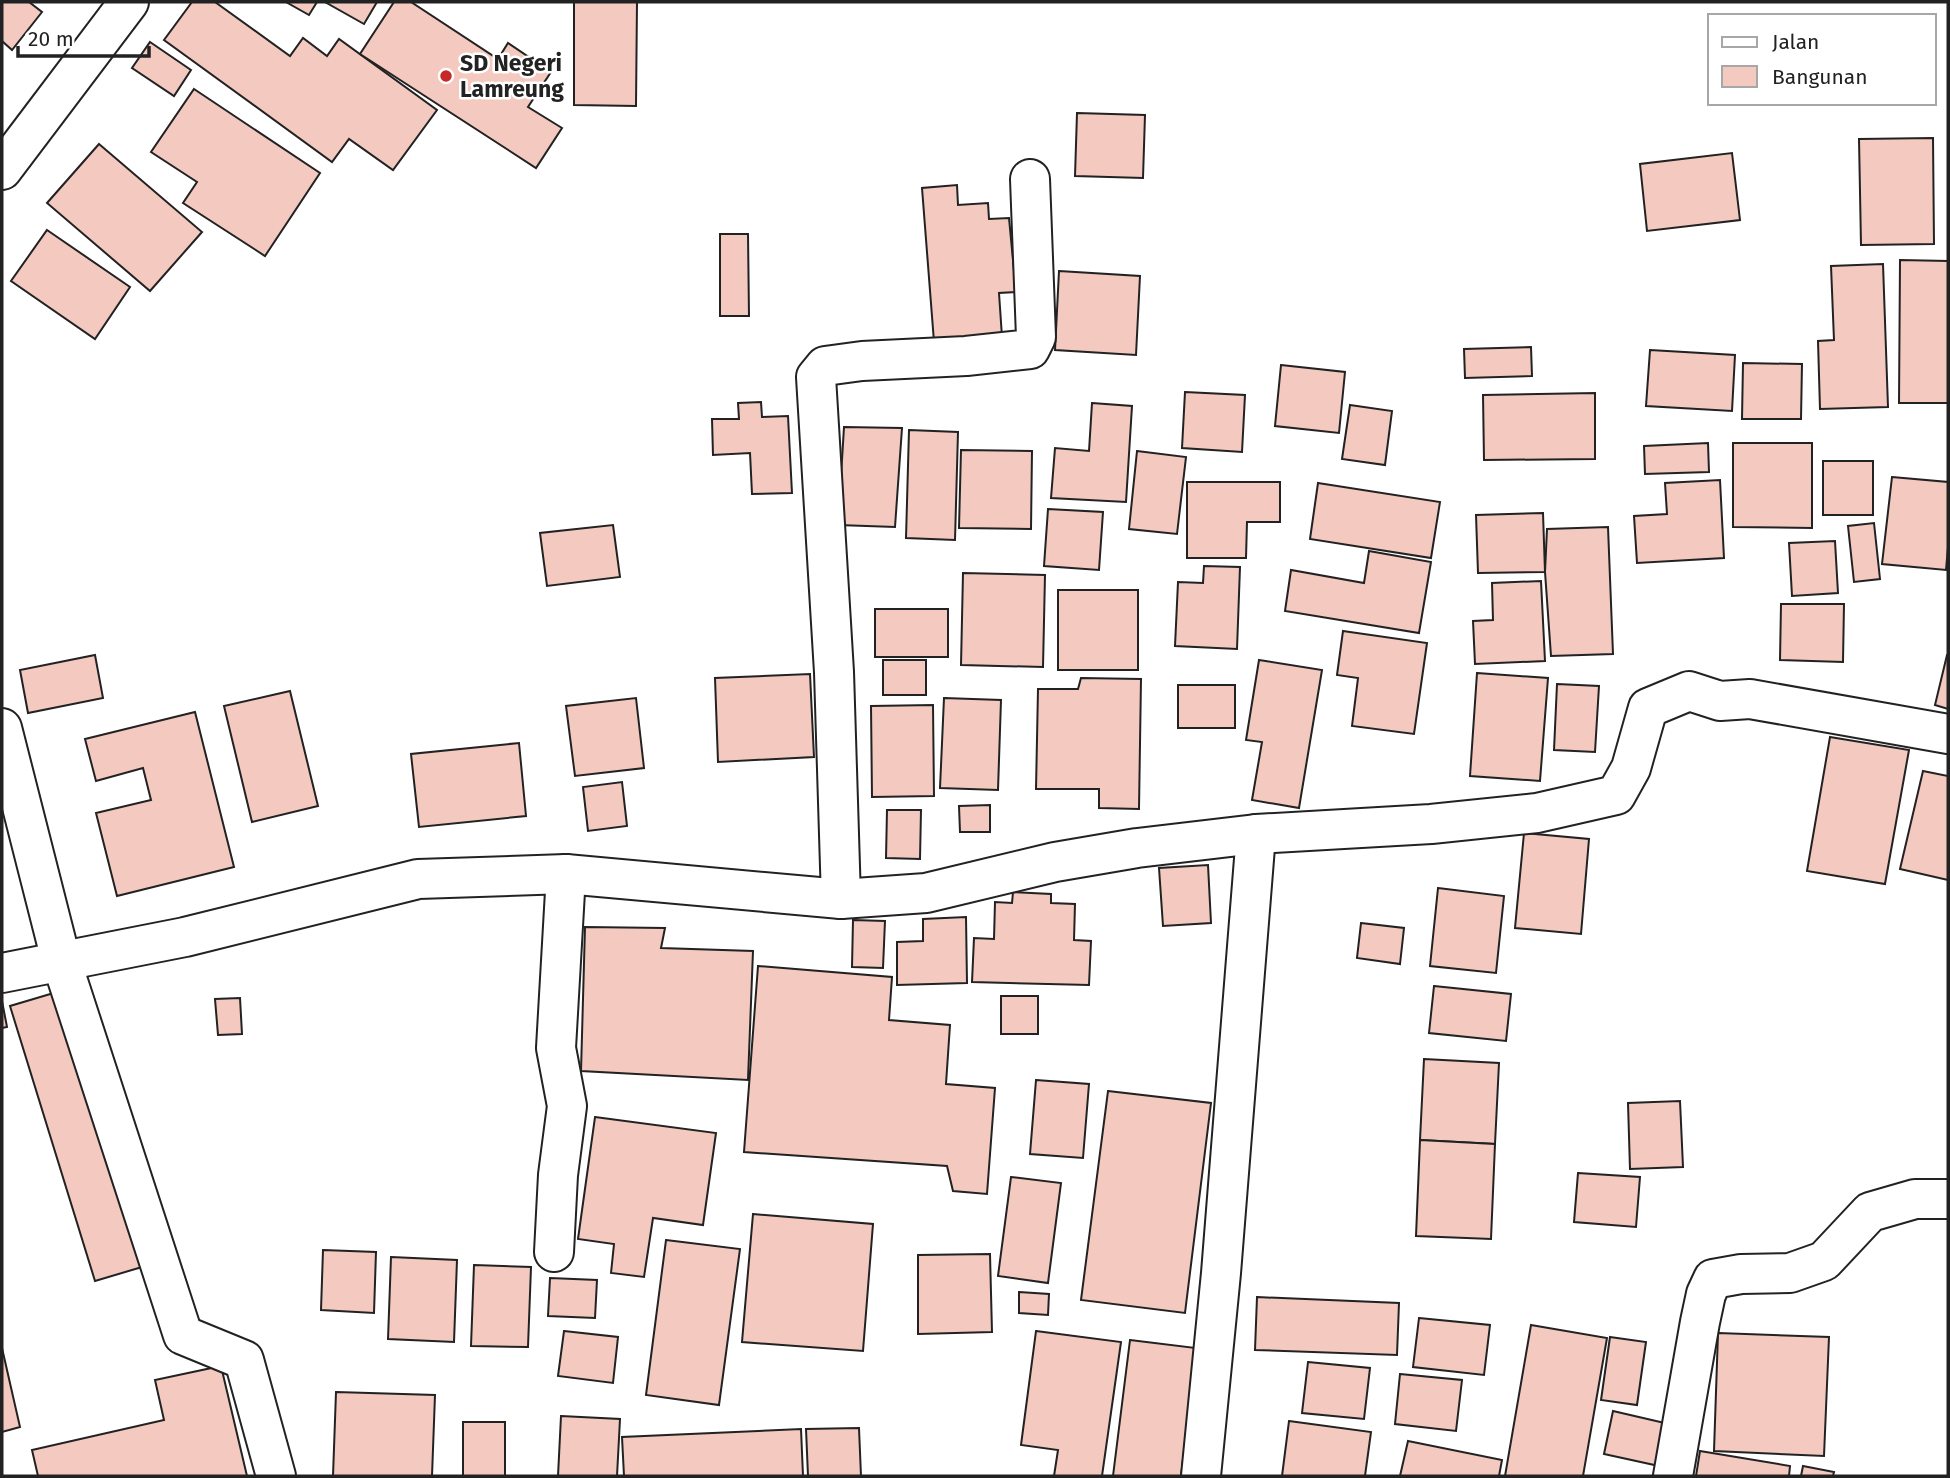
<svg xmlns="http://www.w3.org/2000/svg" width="1950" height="1478" viewBox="0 0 1950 1478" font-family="'Fira Sans',sans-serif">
<rect width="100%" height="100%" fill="#fff"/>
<g fill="#f3c9c0" stroke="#222" stroke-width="2">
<polygon points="2,2 29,2 42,12 12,50 2,41"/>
<polygon points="192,2 215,2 290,56 303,38 327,56 339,39 437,110 393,170 349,139 332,162 164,40"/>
<polygon points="286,2 317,2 309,15"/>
<polygon points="325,2 377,2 364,24"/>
<polygon points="394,2 411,2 498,59 508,43 551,72 528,107 562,128 536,168 360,54"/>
<polygon points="574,2 637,2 636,106 574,105"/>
<polygon points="150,42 191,70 174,96 132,68"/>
<polygon points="194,89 320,173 265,256 183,203 197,182 151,152"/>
<polygon points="1077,113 1145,115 1143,178 1075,176"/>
<polygon points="1933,138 1934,244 1861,245 1859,139"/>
<polygon points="99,144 202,232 150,291 47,203"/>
<polygon points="1732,153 1740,220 1647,231 1640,164"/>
<polygon points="957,185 958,205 988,203 989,219 1009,218 1016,292 999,293 1002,337 934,342 922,188"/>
<polygon points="47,230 130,287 95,339 11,281"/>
<polygon points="720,234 748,234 749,316 720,316"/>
<polygon points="1900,260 1948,261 1948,403 1899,403"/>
<polygon points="1883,264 1888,407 1820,409 1818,341 1834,340 1831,266"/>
<polygon points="1059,271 1140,276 1136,355 1055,350"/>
<polygon points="1531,347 1532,376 1465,378 1464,349"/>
<polygon points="1650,350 1735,355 1732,411 1646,406"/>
<polygon points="1743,363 1802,364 1801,419 1742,419"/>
<polygon points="1281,365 1345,372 1339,433 1275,426"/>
<polygon points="1185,392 1245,395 1242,452 1182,448"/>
<polygon points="1595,393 1595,459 1484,460 1483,395"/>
<polygon points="761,402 762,417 788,416 792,493 752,494 750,453 713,455 712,419 739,419 738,403"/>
<polygon points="1092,403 1132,406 1126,502 1051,498 1055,448 1089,451"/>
<polygon points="1350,405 1392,411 1385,465 1342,459"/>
<polygon points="844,427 902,428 895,527 838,525"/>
<polygon points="909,430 958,432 955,540 906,538"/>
<polygon points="1708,443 1709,472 1645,474 1644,446"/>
<polygon points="1733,443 1812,443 1812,528 1733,527"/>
<polygon points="961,450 1032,451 1031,529 959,528"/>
<polygon points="1137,451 1186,457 1177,534 1129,529"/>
<rect x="1823" y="461" width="50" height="54"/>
<polygon points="1892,477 1948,482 1948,547 1946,570 1882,564"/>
<polygon points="1720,480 1724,558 1637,563 1634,516 1667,514 1665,483"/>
<polygon points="1187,482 1280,482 1280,522 1247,522 1246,558 1187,558"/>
<polygon points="1318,483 1440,502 1431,558 1310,539"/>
<polygon points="1048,509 1103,512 1099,570 1044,566"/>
<polygon points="1543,513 1545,572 1478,573 1476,515"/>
<polygon points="1874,523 1880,579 1854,582 1848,526"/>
<polygon points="613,525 620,577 547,586 540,533"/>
<polygon points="1608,527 1613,654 1551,656 1545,572 1547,529"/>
<polygon points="1835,541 1838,593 1792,596 1789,543"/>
<polygon points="1369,551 1431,562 1419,633 1285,611 1291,570 1364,583"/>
<polygon points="1204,566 1240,567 1237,649 1175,646 1178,582 1203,583"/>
<polygon points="963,573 1045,575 1043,667 961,665"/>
<polygon points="1541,581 1545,661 1475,664 1473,621 1493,620 1492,583"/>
<rect x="1058" y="590" width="80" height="80"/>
<polygon points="1781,604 1844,604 1843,662 1780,660"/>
<rect x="875" y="609" width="73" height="48"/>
<polygon points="1343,631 1427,643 1414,734 1352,726 1358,678 1337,675"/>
<polygon points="95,655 103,698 28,713 20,670"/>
<polygon points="1947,655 1948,655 1948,709 1935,705"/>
<rect x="883" y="660" width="43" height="35"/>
<polygon points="1259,660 1322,670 1299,808 1252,800 1262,742 1246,740"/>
<polygon points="1477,673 1548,678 1540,781 1470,776"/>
<polygon points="810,674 814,757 718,762 715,678"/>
<polygon points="1081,678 1141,679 1139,809 1099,808 1099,789 1036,789 1038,689 1078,689"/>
<polygon points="1557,684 1599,686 1595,752 1554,750"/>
<rect x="1178" y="685" width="57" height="43"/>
<polygon points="290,691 318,806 252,822 224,706"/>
<polygon points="636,698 644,768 575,776 566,706"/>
<polygon points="944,698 1001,700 998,790 940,788"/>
<polygon points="933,705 934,796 872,797 871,706"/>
<polygon points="195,712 234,867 117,896 96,813 151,800 143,768 96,781 85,739"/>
<polygon points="1830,737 1909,750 1885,884 1807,871"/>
<polygon points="519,743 526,816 419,827 411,754"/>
<polygon points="1923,771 1948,776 1948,880 1900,869"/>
<polygon points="622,782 627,826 588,831 583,787"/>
<polygon points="990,805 990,832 960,832 959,806"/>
<polygon points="887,810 921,810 920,859 886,858"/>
<polygon points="1524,833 1589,839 1581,934 1515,928"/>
<polygon points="1208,865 1211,923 1163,926 1159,868"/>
<polygon points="1438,888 1504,896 1496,973 1430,966"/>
<polygon points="1013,892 1051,894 1051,903 1075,904 1074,940 1091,941 1089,985 972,982 974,938 994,939 995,902 1012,903"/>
<polygon points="966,917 967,983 897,985 897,942 923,941 923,919"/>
<polygon points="853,920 885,921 883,968 852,967"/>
<polygon points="1361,923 1404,928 1400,964 1357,958"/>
<polygon points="585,927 665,928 661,948 753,951 748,1080 581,1071"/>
<polygon points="758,966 892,977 889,1020 950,1025 946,1084 995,1088 987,1194 953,1191 947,1166 744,1152"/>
<polygon points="1434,986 1511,994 1506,1041 1429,1033"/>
<polygon points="57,992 142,1267 95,1281 10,1006"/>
<rect x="1001" y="996" width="37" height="38"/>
<polygon points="240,998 242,1034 218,1035 215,999"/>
<polygon points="2,1001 7,1027 2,1028"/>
<polygon points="1424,1059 1499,1063 1495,1144 1420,1140"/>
<polygon points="1036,1080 1089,1084 1083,1158 1030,1154"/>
<polygon points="1108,1091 1211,1103 1185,1313 1081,1300"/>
<polygon points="1680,1101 1683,1167 1630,1169 1628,1103"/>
<polygon points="595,1117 716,1133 703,1225 653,1218 644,1277 611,1273 614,1244 578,1239"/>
<polygon points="1420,1140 1495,1144 1491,1239 1416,1236"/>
<polygon points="1578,1173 1640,1177 1636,1227 1574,1222"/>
<polygon points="1011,1177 1061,1183 1048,1283 998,1276"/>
<polygon points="753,1214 873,1224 863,1351 742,1342"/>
<polygon points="666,1240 740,1249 719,1405 646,1395"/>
<polygon points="323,1250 376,1252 374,1313 321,1310"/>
<polygon points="990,1254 992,1332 918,1334 918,1255"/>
<polygon points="391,1257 457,1260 454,1342 388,1339"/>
<polygon points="474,1265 531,1267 528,1347 471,1346"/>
<polygon points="550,1278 597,1280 595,1318 548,1316"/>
<polygon points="1019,1292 1049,1294 1048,1315 1019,1313"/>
<polygon points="1257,1297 1399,1303 1397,1355 1255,1350"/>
<polygon points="1419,1318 1490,1325 1484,1375 1413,1367"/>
<polygon points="1531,1325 1607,1338 1583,1476 1505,1476"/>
<polygon points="564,1331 618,1337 613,1383 558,1376"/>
<polygon points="1036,1331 1121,1342 1102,1476 1054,1476 1058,1450 1021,1445"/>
<polygon points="1718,1333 1829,1337 1824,1456 1714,1451"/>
<polygon points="1610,1337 1646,1342 1637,1405 1601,1400"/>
<polygon points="1130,1340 1196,1348 1181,1476 1113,1476"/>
<polygon points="2,1348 20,1427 2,1432"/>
<polygon points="1308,1362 1370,1368 1364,1419 1302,1413"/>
<polygon points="221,1366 247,1476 38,1476 32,1450 164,1420 155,1380"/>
<polygon points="1400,1374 1462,1380 1456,1431 1395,1424"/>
<polygon points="336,1392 435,1395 432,1476 333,1476"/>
<polygon points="1613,1411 1669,1424 1659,1466 1604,1454"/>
<polygon points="561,1416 620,1419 617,1476 558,1476"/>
<polygon points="1289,1421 1371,1432 1365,1476 1282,1476"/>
<rect x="463" y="1422" width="42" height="54"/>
<polygon points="859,1428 861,1476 808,1476 806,1429"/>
<polygon points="801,1429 803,1476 624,1476 622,1437"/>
<polygon points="1408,1441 1502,1460 1499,1476 1400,1476"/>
<polygon points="1700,1451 1790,1466 1789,1476 1696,1476"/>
<polygon points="1803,1466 1834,1472 1833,1476 1801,1476"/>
</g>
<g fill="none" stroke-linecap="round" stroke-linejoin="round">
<defs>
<g id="minor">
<polyline points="2,170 129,2"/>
<polyline points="2,728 61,960 183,1335 244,1360 276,1476"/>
<polyline points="841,899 834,672 816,377 825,366 862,361 966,356 1030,349 1036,337 1030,179"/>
<polyline points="2,973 185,937 418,879 566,874 841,899 926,893 1055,862 1137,848 1256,834 1431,824 1537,813 1616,795 1631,768 1648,708 1689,691 1720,701 1750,699 1948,734"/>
<polyline points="554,1252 558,1175 567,1106 556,1048 566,874"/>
<polyline points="1201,1476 1221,1273 1256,834"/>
<polyline points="1673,1476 1700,1322 1706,1294 1713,1279 1741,1274 1790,1273 1824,1261 1870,1212 1915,1199 1948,1199"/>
</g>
</defs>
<use href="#minor" stroke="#222" stroke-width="42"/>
<use href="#minor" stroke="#fff" stroke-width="38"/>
</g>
<circle fill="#c62828" stroke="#fff" stroke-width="2.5" cx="446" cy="76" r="7"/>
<g text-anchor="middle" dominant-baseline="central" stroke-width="5" stroke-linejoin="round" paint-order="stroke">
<g font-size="23" font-weight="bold" fill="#222" stroke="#fff" text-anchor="start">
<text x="460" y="63">SD Negeri<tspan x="460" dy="26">Lamreung</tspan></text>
</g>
</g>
<rect width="1950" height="1478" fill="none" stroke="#222222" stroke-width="7"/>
<rect x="1708" y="14" width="228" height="91" fill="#ffffff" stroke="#a7a7a7" stroke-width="2"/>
<rect x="1722" y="37" width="35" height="10" fill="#ffffff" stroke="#a7a7a7" stroke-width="2"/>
<text x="1772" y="49" font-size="21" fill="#222222">Jalan</text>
<rect x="1722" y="66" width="35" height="21" fill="#f3c9c0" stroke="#a7a7a7" stroke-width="2"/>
<text x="1772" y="84" font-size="21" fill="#222222">Bangunan</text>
<path d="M18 46v10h131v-10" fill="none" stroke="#222222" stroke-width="3.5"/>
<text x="28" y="46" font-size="21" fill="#222222" stroke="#ffffff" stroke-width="5" paint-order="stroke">20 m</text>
</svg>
